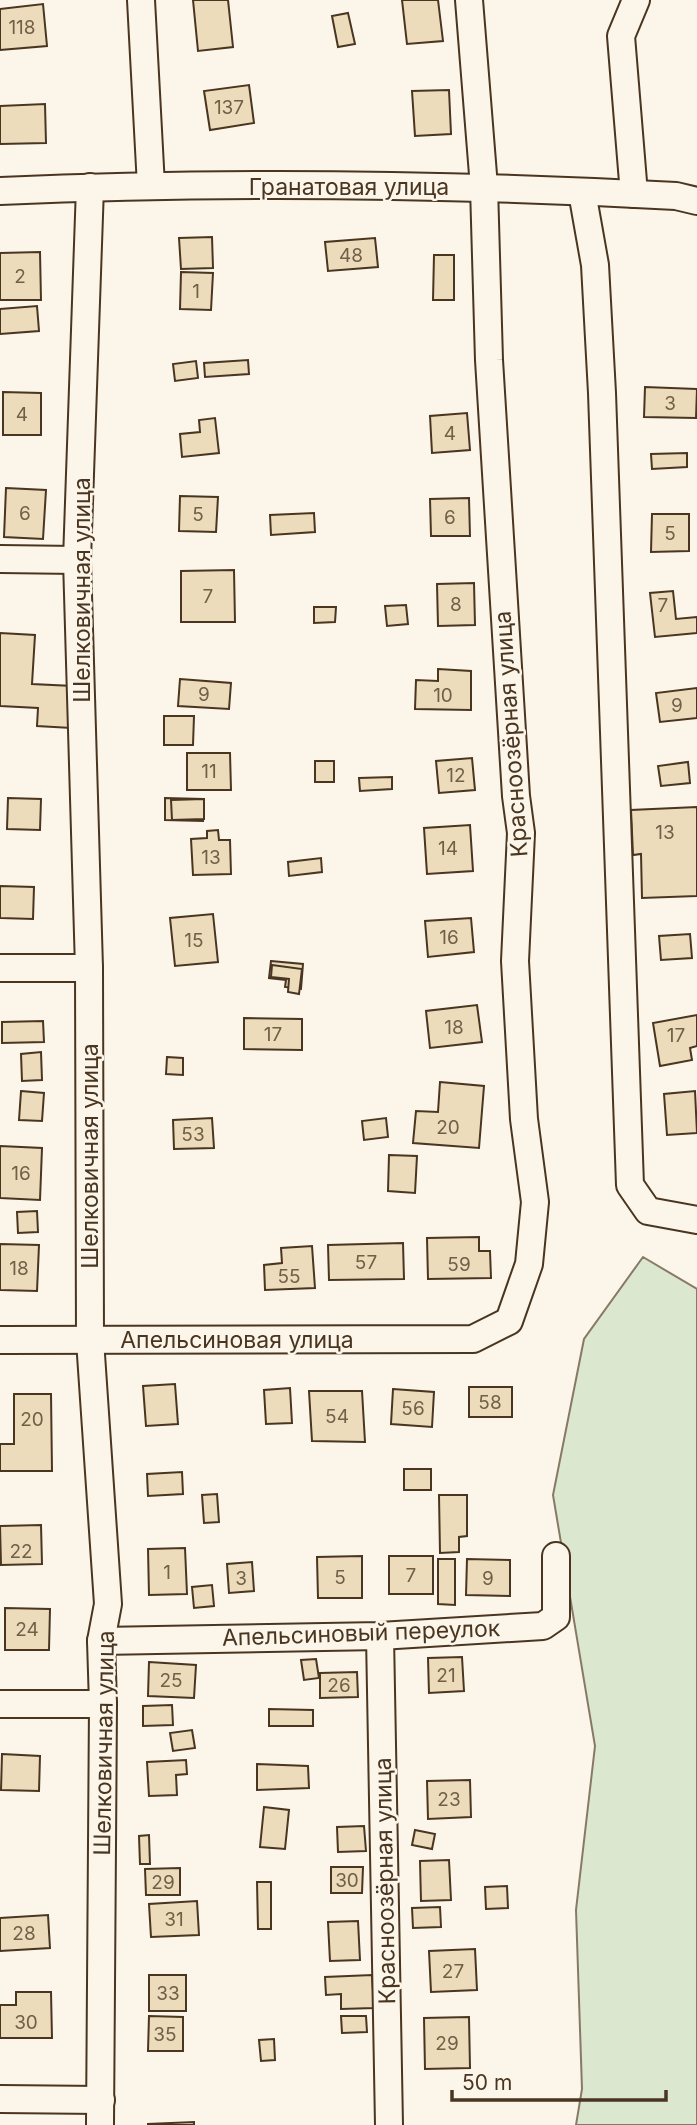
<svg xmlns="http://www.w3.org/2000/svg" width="697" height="2125" viewBox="0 0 697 2125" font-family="Inter,sans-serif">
<rect width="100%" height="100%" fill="#fbf6e9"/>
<polygon fill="#dce7d0" stroke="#887966" stroke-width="2" points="643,1257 697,1289 697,2125 576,2125 582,2089 576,1910 595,1746 553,1495 584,1339"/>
<g fill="#ecdcbc" stroke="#4a3520" stroke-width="2">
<polygon points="193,0 228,0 233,47 198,51"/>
<polygon points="402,0 438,0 443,41 407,44"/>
<polygon points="43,4 47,46 0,50 0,9"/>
<polygon points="348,13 355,44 338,47 332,16"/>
<polygon points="249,85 254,123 210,130 204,91"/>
<polygon points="449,90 451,134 415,136 412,91"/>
<polygon points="45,104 46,143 0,144 0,106"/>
<polygon points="212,237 213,268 181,269 179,238"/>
<polygon points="375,238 378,267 328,271 325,242"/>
<polygon points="40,252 41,300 0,300 0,253"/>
<polygon points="434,255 454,255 454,300 433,300"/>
<polygon points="181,272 213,273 211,310 180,309"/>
<polygon points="37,306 39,331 0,334 0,309"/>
<polygon points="248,360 249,374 205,377 204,363"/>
<polygon points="196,361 198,378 175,381 173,364"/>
<polygon points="645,387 697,389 696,418 644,417"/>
<polygon points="3,392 41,393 41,435 3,435"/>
<polygon points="467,413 470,450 432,453 430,416"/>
<polygon points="215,418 219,453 182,457 180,434 200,432 199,420"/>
<polygon points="687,453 687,467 652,469 651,454"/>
<polygon points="6,488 46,490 43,539 4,537"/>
<polygon points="180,496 218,497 216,532 179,531"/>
<polygon points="469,498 470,536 431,536 430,499"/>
<polygon points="314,513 315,532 271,535 270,515"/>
<polygon points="652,514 689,514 689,551 651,552"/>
<polygon points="234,570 235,622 181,622 181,571"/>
<polygon points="474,583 475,625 438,626 437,584"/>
<polygon points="673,591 676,619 697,617 697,633 655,637 650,593"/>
<polygon points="406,605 408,624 387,626 385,606"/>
<polygon points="314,607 336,607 335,622 314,623"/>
<polygon points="0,633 35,635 32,684 73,686 71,728 37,726 38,708 0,706"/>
<polygon points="438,669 471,671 471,710 415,709 416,680 438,681"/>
<polygon points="180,679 231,683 229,709 178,706"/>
<polygon points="697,688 697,718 660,722 656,693"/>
<polygon points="164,716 194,716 193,745 164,745"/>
<polygon points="187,753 230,753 231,790 187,790"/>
<polygon points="472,758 475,790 439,793 436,761"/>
<rect x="315" y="761" width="19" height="21"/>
<polygon points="688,762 690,783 661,786 658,766"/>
<polygon points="392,777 392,789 360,791 359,778"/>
<polygon points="8,798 41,799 40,830 7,829"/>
<polygon points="165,798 203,799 203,821 165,820"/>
<polygon points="204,799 204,819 172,820 171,800"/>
<polygon points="697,807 697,896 642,898 641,854 633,855 631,810"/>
<polygon points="470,825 473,871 427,874 424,828"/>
<polygon points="218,830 219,840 230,840 231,874 193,875 191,839 207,838 207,831"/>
<polygon points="321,858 322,872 289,876 288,862"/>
<polygon points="0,886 34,887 33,919 0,918"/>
<polygon points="213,914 218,962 175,966 170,918"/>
<polygon points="471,918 474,952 428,957 425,921"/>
<polygon points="690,934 692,958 661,960 659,936"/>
<polygon points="271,961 303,964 301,989 285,987 286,980 269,978"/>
<polygon points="272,965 302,969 299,994 288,992 289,979 271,977"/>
<polygon points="477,1005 482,1042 430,1048 426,1011"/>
<polygon points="697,1015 697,1046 690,1048 692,1060 660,1066 653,1023"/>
<polygon points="244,1018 302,1019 302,1050 244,1049"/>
<polygon points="43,1021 44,1042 2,1043 2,1022"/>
<polygon points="41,1052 42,1080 22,1081 21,1054"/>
<polygon points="167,1057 183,1058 183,1075 166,1074"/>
<polygon points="440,1082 484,1086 479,1148 413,1143 416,1111 438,1112"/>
<polygon points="21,1091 44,1093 42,1121 19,1120"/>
<polygon points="695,1091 697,1133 667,1135 664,1094"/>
<polygon points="212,1118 214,1148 174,1149 173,1120"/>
<polygon points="386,1118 388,1137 364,1140 362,1121"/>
<polygon points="0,1146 42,1148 40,1200 0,1198"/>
<polygon points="389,1155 417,1156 415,1193 388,1191"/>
<polygon points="37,1211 38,1232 18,1233 17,1212"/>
<polygon points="479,1237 479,1251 490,1251 491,1278 428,1279 427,1238"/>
<polygon points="403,1243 404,1279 329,1280 328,1245"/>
<polygon points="0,1244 39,1245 37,1291 0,1290"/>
<polygon points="312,1246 315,1288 265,1290 264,1265 282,1263 281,1248"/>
<polygon points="175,1384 178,1424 146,1426 143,1386"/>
<rect x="469" y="1387" width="43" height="30"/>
<polygon points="290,1388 292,1423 266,1424 264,1390"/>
<polygon points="393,1389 434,1392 432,1427 391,1424"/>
<polygon points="309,1391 362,1391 365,1442 312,1441"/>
<polygon points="14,1394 51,1394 52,1471 0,1471 0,1444 14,1444"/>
<rect x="404" y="1469" width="27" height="21"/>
<polygon points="182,1472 183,1494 148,1496 147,1474"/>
<polygon points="217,1494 219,1522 204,1523 202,1495"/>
<polygon points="439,1495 467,1495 467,1536 459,1537 459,1552 440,1553"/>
<polygon points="41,1525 42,1564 1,1565 0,1526"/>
<polygon points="185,1548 187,1594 149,1595 148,1549"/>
<polygon points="362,1556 362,1598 318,1598 317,1557"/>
<rect x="389" y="1556" width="44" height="38"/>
<polygon points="438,1559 455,1559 455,1605 438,1604"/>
<polygon points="467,1559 510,1560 510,1596 466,1595"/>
<polygon points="252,1562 254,1591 229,1593 227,1564"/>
<polygon points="212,1585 214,1606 194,1608 192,1587"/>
<polygon points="5,1608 50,1609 49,1650 5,1650"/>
<polygon points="462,1657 464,1691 429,1693 428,1658"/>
<polygon points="316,1659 319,1678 304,1680 301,1660"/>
<polygon points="149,1662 196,1665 194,1698 148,1696"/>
<polygon points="357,1672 358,1697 320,1698 320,1673"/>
<polygon points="172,1705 173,1725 143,1726 143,1706"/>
<polygon points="269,1709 313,1710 313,1726 269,1726"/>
<polygon points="192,1730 195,1748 173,1751 170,1733"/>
<polygon points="2,1754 40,1756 39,1791 1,1790"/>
<polygon points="186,1760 187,1774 176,1775 177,1795 149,1796 147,1762"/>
<polygon points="257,1764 308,1766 309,1788 257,1790"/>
<polygon points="470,1780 471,1817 428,1819 427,1781"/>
<polygon points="264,1807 289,1810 285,1849 260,1847"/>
<polygon points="364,1826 366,1851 338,1852 337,1827"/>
<polygon points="415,1830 435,1834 432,1849 412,1845"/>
<polygon points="149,1835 150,1864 140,1864 139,1836"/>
<polygon points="449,1860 451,1900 421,1901 420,1861"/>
<polygon points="331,1867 363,1867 362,1893 331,1893"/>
<polygon points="180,1868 180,1895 146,1895 145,1869"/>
<polygon points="257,1882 271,1882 271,1929 258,1929"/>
<polygon points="507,1886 508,1908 486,1909 485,1887"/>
<polygon points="197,1901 199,1935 151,1937 149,1904"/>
<polygon points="440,1907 441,1927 413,1928 412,1908"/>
<polygon points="48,1915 50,1948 0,1951 0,1918"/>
<polygon points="358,1921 360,1960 330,1961 328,1922"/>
<polygon points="475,1949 477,1990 431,1992 429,1951"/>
<rect x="149" y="1975" width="37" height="36"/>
<polygon points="372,1975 374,2008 341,2009 341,1994 326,1995 325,1977"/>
<polygon points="16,1992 51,1992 52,2038 0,2038 0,2005 16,2005"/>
<polygon points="149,2016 183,2017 183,2051 148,2051"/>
<polygon points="341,2016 366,2016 367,2032 342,2033"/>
<polygon points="469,2017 470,2068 425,2069 424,2018"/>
<polygon points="274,2039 275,2060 261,2061 259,2040"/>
<polygon points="194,2122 194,2125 148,2125 148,2124"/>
</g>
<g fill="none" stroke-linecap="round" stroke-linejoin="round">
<defs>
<g id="minor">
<polyline points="141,0 151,186"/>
<polyline points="90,187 77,560 89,968 90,1340 108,1604 101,1641 103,1704 100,2125"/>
<path d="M 0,191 C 225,181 451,184 676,196 L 697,201"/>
<polyline points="582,192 595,265 602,393 630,1185 648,1211 697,1220"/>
<polyline points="634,194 621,36 636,0"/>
<polyline points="0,559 77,560"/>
<polyline points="0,968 89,968"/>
<polyline points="0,1340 473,1339 509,1321 529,1264 535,1202 524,1119 515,961 521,833 516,796 489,360 484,187 469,0"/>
<polyline points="380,1636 389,2125"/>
<polyline points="101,1641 380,1636 543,1626 556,1617 556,1556"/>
<polyline points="0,1704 103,1704"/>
<polyline points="0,2099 101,2100"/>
</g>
</defs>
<use href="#minor" stroke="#4a3520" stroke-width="30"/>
<use href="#minor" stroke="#fbf6e9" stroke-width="26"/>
</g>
<g text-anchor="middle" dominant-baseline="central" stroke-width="5" stroke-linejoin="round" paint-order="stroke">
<g font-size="19" fill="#725f47">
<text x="22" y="27">118</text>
<text x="229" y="107">137</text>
<text x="351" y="255">48</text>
<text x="20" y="276">2</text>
<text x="196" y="291">1</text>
<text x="670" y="403">3</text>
<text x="22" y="414">4</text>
<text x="450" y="433">4</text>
<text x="25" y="513">6</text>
<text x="198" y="514">5</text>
<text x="450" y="517">6</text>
<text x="670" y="533">5</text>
<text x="208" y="596">7</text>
<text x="456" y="604">8</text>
<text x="663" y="605">7</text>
<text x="204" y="694">9</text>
<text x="443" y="695">10</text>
<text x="677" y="705">9</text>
<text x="209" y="771">11</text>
<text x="456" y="775">12</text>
<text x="665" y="832">13</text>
<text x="448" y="848">14</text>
<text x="211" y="857">13</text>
<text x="449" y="937">16</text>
<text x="194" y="940">15</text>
<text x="454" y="1027">18</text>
<text x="273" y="1034">17</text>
<text x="676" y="1035">17</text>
<text x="448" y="1127">20</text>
<text x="193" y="1134">53</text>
<text x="21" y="1173">16</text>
<text x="366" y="1262">57</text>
<text x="459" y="1264">59</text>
<text x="19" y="1268">18</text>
<text x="289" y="1276">55</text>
<text x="490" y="1402">58</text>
<text x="413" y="1408">56</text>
<text x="337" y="1416">54</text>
<text x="32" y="1419">20</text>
<text x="21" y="1551">22</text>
<text x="167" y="1572">1</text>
<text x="411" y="1575">7</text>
<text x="340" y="1577">5</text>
<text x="241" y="1578">3</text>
<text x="488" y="1578">9</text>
<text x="27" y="1629">24</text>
<text x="446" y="1675">21</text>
<text x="171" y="1680">25</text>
<text x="339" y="1685">26</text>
<text x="449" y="1799">23</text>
<text x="347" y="1880">30</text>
<text x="163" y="1882">29</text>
<text x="174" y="1919">31</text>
<text x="24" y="1933">28</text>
<text x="453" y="1971">27</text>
<text x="168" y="1993">33</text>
<text x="26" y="2022">30</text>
<text x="165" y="2034">35</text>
<text x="447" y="2043">29</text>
</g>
<g font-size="23" fill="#4a3520" stroke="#fbf6e9">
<text x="349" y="187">Гранатовая улица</text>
<text transform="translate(82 590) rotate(-90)">Шелковичная улица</text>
<text transform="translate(511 734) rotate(-94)">Красноозёрная улица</text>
<text transform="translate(90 1156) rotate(-90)">Шелковичная улица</text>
<text x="237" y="1340">Апельсиновая улица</text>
<text transform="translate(361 1633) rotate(-2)">Апельсиновый переулок</text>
<text transform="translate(104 1743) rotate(-89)">Шелковичная улица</text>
<text transform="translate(385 1881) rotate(-91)">Красноозёрная улица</text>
</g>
</g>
<path d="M452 2090v10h214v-10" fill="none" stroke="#4a3520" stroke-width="3.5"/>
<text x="462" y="2090" font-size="21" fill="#4a3520" stroke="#fbf6e9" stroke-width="5" paint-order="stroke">50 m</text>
</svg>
